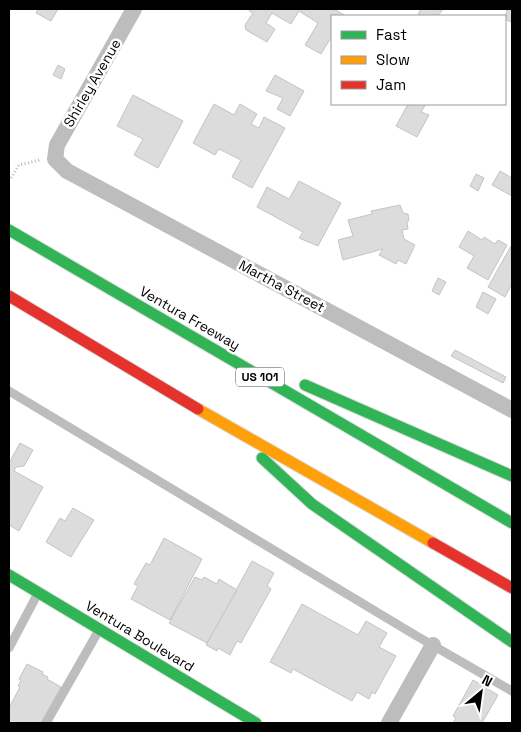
<svg xmlns="http://www.w3.org/2000/svg" width="521" height="732" viewBox="0 0 521 732" font-family="'Space Grotesk',sans-serif">
<rect width="100%" height="100%" fill="#fff"/>
<g fill="#dcdcdc" stroke="#c4c4c4">
<polygon points="38,9 58,9 51,21 36,13"/>
<polygon points="251,9 334,9 346,16 332,16 332,36 321,54 305,45 318,23 299,11 291,24 272,13 266,23 275,29 267,42 246,30 245,25 253,13 249,11"/>
<polygon points="421,9 443,9 438,16 422,16 418,14"/>
<polygon points="507,9 512,9 512,22 505,20"/>
<polygon points="58,65 65,69 61,79 53,75"/>
<polygon points="275,75 304,91 290,116 277,109 283,98 266,91"/>
<polygon points="133,95 183,121 158,168 134,155 143,139 117,126"/>
<polygon points="214,104 234,115 240,104 257,114 251,124 259,128 264,117 285,128 252,188 232,177 241,160 219,149 215,155 193,143"/>
<polygon points="408,104 426,104 421,112 429,115 417,137 396,126"/>
<polygon points="500,171 512,178 512,196 492,185"/>
<polygon points="476,174 484,178 478,191 470,186"/>
<polygon points="299,181 341,203 318,246 299,238 303,232 257,207 267,187 289,199"/>
<polygon points="400,205 403,213 408,214 409,220 407,223 408,229 402,230 404,239 415,245 406,264 398,260 396,264 379,255 383,249 343,260 338,240 353,236 348,220 372,214 371,211"/>
<polygon points="468,231 482,240 484,237 495,244 498,240 507,245 488,280 467,268 474,256 459,247"/>
<polygon points="511,246 512,284 505,297 488,287"/>
<polygon points="438,278 446,282 439,295 432,291"/>
<polygon points="483,292 496,299 488,314 476,307"/>
<polygon points="455,350 506,377 503,383 451,356"/>
<polygon points="20,443 33,450 24,466 16,467 14,471 43,487 19,531 9,525 9,463"/>
<polygon points="73,508 94,520 71,557 46,542 60,518 65,521"/>
<polygon points="164,538 202,559 170,620 131,599 138,586 134,584 146,563 150,565"/>
<polygon points="252,561 274,573 267,586 271,589 241,643 237,641 230,655 218,648 217,651 206,645"/>
<polygon points="195,577 202,580 204,577 217,584 219,579 237,590 207,643 169,623"/>
<polygon points="302,604 358,635 366,621 387,633 379,647 396,656 375,694 372,692 369,699 357,692 352,701 293,669 291,673 270,662"/>
<polygon points="27,664 43,672 42,674 48,677 47,679 61,687 41,723 9,723 9,708 20,687 18,686 21,680 19,679"/>
<polygon points="473,680 498,695 482,723 453,723 456,718 453,716"/>
</g>
<g fill="none" stroke-linecap="round" stroke-linejoin="round">
<defs>
<g id="fast">
<polyline points="9,230 512,523"/>
<polyline points="305,385 512,476"/>
<polyline points="262,458 312,504 512,642"/>
<polyline points="9,575 256,723"/>
</g>
<polyline id="slow" points="198,409 433,543"/>
<g id="jam">
<polyline points="9,296 198,409"/>
<polyline points="433,543 512,588"/>
</g>
</defs>
<use href="#fast" stroke="#dbdbdb" stroke-width="13"/>
<use href="#slow" stroke="#dbdbdb" stroke-width="13"/>
<use href="#jam" stroke="#dbdbdb" stroke-width="13"/>
<polyline stroke="#b8b8b8" stroke-width="3" stroke-dasharray="1 2.5" stroke-linecap="butt" points="11,178 19,165 40,160"/>
<g stroke="#bdbdbd" stroke-width="9">
<polyline points="9,391 415,635 512,691"/>
<polyline points="9,648 37,595"/>
<polyline points="46,723 99,630"/>
</g>
<g stroke="#bdbdbd" stroke-width="16">
<polyline points="134,9 57,145 55,159 67,171 512,410"/>
<polyline points="389,723 433,645"/>
</g>
<use href="#fast" stroke="#30b455" stroke-width="11"/>
<use href="#slow" stroke="#ff9f0a" stroke-width="11"/>
<use href="#jam" stroke="#e5322d" stroke-width="11"/>
</g>
<g text-anchor="middle" dominant-baseline="central" stroke-width="5" stroke-linejoin="round" paint-order="stroke">
<rect fill="#fff" stroke="#4c4c4c" stroke-width="1" x="236" y="367.5" width="48" height="19" rx="4"/>
<g font-size="12" font-weight="bold" fill="#000">
<text x="260" y="377">US 101</text>
</g>
<g font-size="14" fill="#000" stroke="#fff">
<text transform="translate(92 83) rotate(-60)">Shirley Avenue</text>
<text transform="translate(282 286) rotate(28)">Martha Street</text>
<text transform="translate(190 318) rotate(30)">Ventura Freeway</text>
<text transform="translate(140 636) rotate(31)">Ventura Boulevard</text>
</g>
</g>
<rect width="521" height="732" fill="none" stroke="#000000" stroke-width="20"/>
<rect x="331" y="15" width="175" height="90" fill="#ffffff" stroke="#999999"/>
<rect x="341" y="31" width="25" height="8" fill="#30b455" stroke="#999999"/>
<text x="376" y="40" font-size="15" fill="#000000">Fast</text>
<rect x="341" y="56" width="25" height="8" fill="#ff9f0a" stroke="#999999"/>
<text x="376" y="65" font-size="15" fill="#000000">Slow</text>
<rect x="341" y="81" width="25" height="8" fill="#e5322d" stroke="#999999"/>
<text x="376" y="90" font-size="15" fill="#000000">Jam</text>
<g transform="translate(481 692) rotate(29)" stroke="#ffffff" stroke-width="4" paint-order="stroke">
<path d="M0-4L9 19L0 12L-9 19Z" fill="#000000"/>
<text y="-8" font-size="14" font-weight="bold" text-anchor="middle" fill="#000000">N</text>
</g>
</svg>
